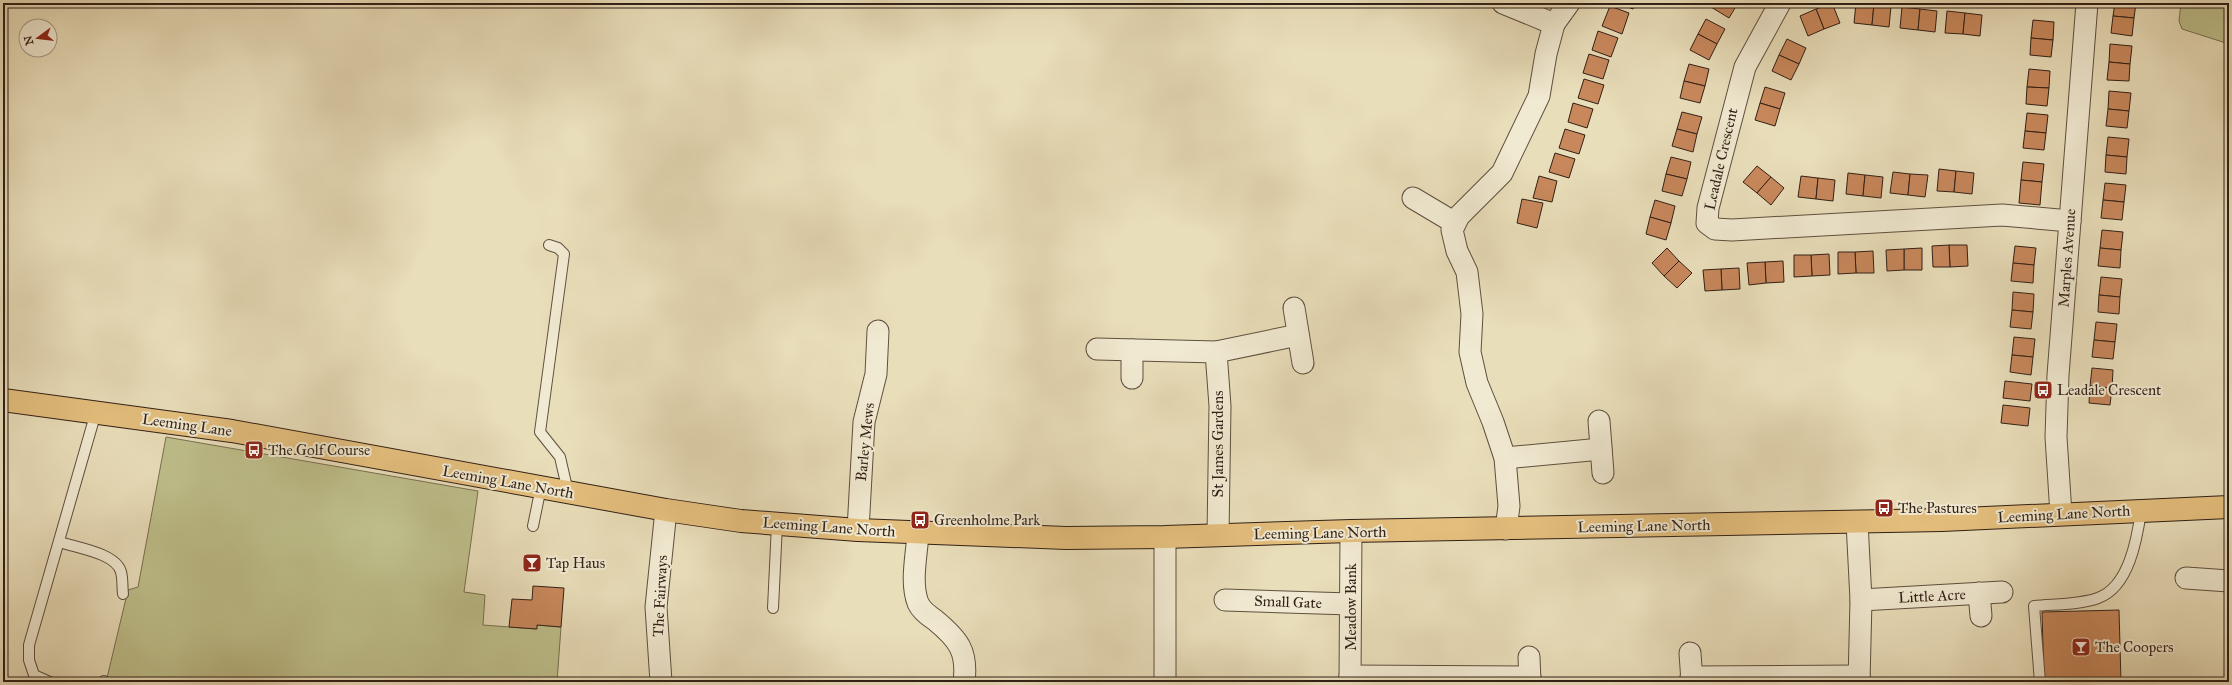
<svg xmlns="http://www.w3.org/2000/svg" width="2232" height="685" viewBox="0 0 2232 685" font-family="'IM FELL Great Primer',serif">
<rect width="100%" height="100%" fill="#e9deba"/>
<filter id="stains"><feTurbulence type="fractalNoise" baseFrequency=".005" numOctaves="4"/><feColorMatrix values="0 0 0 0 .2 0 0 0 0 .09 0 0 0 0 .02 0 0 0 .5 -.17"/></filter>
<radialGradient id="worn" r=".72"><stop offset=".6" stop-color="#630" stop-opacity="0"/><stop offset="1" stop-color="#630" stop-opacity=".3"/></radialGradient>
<g fill="#bebf8b" stroke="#786f50">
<polygon points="2181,3 2229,3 2229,44 2182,29 2179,21"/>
<polygon points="166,437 478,491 464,592 485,595 483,625 536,629 537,625 561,627 557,682 106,682 128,590 138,587"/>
</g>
<g fill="#c8885c" stroke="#311f16">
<polygon points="1617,3 1636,3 1633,9"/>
<polygon points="1713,3 1738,3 1729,18 1711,7"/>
<polygon points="1832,3 1840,23 1824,29 1816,9"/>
<polygon points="1856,3 1874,4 1872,25 1854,23"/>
<polygon points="2115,3 2136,3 2134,18 2113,16"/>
<polygon points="1874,4 1891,6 1889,27 1872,25"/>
<polygon points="1610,6 1629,13 1622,34 1602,26"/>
<polygon points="1902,7 1920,9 1918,30 1900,28"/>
<polygon points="1816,9 1824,29 1808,36 1800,16"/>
<polygon points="1920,9 1937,11 1935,32 1918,30"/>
<polygon points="1947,11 1965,13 1963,34 1945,33"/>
<polygon points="1965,13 1982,15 1980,36 1963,34"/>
<polygon points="2113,16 2134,18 2132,36 2111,33"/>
<polygon points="1706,19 1725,29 1717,44 1698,34"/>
<polygon points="2033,20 2054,22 2053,40 2031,38"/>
<polygon points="1598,31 1618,38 1611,57 1592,50"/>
<polygon points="1698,34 1717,44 1709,60 1690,50"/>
<polygon points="2031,38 2053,40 2051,57 2030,55"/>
<polygon points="1787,39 1806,48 1799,64 1779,55"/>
<polygon points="2110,44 2132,46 2130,64 2109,62"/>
<polygon points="1589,54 1609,60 1603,79 1583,73"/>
<polygon points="1779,55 1799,64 1791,80 1772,71"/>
<polygon points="2109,62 2130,64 2129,81 2107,80"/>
<polygon points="1689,64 1709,69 1705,86 1684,81"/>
<polygon points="2029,69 2050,71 2049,88 2027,87"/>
<polygon points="1584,79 1604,85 1598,104 1578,98"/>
<polygon points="1684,81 1705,86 1700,103 1680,98"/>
<polygon points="1765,87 1785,93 1780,109 1760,103"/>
<polygon points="2027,87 2049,88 2047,106 2026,104"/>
<polygon points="2109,91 2131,93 2129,111 2108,109"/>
<polygon points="1573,103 1593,109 1587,128 1568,122"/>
<polygon points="1760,103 1780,109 1775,126 1755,120"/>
<polygon points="2108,109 2129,111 2127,128 2106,126"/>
<polygon points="1682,112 1702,117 1697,134 1677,129"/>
<polygon points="2027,113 2048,115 2046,133 2025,131"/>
<polygon points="1565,129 1585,135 1579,154 1559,148"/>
<polygon points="1677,129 1697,134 1693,152 1672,146"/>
<polygon points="2025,131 2046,133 2044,150 2023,148"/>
<polygon points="2108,137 2129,139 2127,157 2106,155"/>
<polygon points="1555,153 1575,159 1569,178 1549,172"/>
<polygon points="2106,155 2127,157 2126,174 2105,172"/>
<polygon points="1671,157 1691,162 1687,179 1666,174"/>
<polygon points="2023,162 2044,164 2042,182 2021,180"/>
<polygon points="1757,166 1771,177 1757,193 1743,182"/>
<polygon points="1939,169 1956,171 1954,192 1937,191"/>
<polygon points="1956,171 1974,173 1972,194 1954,192"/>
<polygon points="1893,172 1910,174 1908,195 1890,193"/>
<polygon points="1848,173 1865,175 1863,196 1846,194"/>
<polygon points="1666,174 1687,179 1682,196 1662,191"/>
<polygon points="1910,174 1928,175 1925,197 1908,195"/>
<polygon points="1865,175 1883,177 1881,198 1863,196"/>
<polygon points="1539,176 1557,181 1552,202 1533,198"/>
<polygon points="1801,176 1818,178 1816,199 1798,197"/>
<polygon points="1771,177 1784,188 1771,205 1757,193"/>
<polygon points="1818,178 1835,180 1833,201 1816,199"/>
<polygon points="2021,180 2042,182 2040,205 2019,203"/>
<polygon points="2105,183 2126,185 2124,202 2103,200"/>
<polygon points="1522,199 1543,203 1537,228 1517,223"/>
<polygon points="1655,200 1675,206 1671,223 1650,217"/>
<polygon points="2103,200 2124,202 2122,220 2101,218"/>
<polygon points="1650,217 1671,223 1666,240 1646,234"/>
<polygon points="2102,230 2123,232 2121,250 2100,248"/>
<polygon points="1949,245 1967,245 1968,266 1950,267"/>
<polygon points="1949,245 1950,267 1933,267 1932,246"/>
<polygon points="2015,246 2036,248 2034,265 2013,263"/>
<polygon points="1667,248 1679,261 1664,276 1652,263"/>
<polygon points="1922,248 1922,270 1904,270 1904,249"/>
<polygon points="2100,248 2121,250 2120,268 2098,266"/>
<polygon points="1904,249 1904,270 1887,271 1886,250"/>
<polygon points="1873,251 1874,273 1856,273 1855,252"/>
<polygon points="1838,252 1855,252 1856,273 1838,274"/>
<polygon points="1829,254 1830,275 1812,276 1811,255"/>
<polygon points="1794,255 1811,255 1812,276 1794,277"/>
<polygon points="1679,261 1692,273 1677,288 1664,276"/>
<polygon points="1783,261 1784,282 1766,283 1765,262"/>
<polygon points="1765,262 1766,283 1749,285 1747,263"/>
<polygon points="2013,263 2034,265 2033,283 2011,281"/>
<polygon points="1739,268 1740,289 1722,290 1721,269"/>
<polygon points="1721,269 1722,290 1705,291 1703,270"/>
<polygon points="2101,277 2122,279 2120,297 2099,295"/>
<polygon points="2013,292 2034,294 2033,312 2012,310"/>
<polygon points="2099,295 2120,297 2119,314 2098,312"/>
<polygon points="2012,310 2033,312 2031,329 2010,327"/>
<polygon points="2096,322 2117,324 2115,342 2094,340"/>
<polygon points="2014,337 2035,339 2033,357 2012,355"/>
<polygon points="2094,340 2115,342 2113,359 2092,357"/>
<polygon points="2012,355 2033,357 2031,375 2010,372"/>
<polygon points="2092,368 2113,370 2112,388 2090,386"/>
<polygon points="2005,381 2032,384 2030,401 2003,398"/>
<polygon points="2090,386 2112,388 2110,405 2089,403"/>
<polygon points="2003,405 2030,408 2028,426 2001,423"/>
<polygon points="533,586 564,588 561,627 537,625 537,629 509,627 512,599 532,600"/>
<polygon points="2119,610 2121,682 2044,682 2042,612"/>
</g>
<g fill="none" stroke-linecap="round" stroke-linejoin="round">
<defs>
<g id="service">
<polyline points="549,245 558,248 564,254 540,432 560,457 568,492"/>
<polyline points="533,526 541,487"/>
<path d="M 60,542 C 77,548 116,553 121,572 C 123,579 122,587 123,594"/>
<polyline points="773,608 777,524"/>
<polyline points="50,682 34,675 29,660 29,645 96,412"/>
<polyline points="103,682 104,681"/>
<path d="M 2040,682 L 2034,606 C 2054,604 2079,605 2098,598 C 2129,587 2137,539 2141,511"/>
</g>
<g id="minor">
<polyline points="1503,3 1554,24"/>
<polyline points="1780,3 1745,67 1708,208 1707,223 1715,229 1732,230 2002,215 2070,221"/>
<polyline points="1413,198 1455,223"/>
<polyline points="1294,308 1303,363"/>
<polyline points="1097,349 1216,352 1298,335"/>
<polyline points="1216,352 1220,406 1218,535"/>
<polyline points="1132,378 1132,350"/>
<polyline points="1599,421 1603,473"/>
<polyline points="1505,458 1601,449"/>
<polyline points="2061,514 2056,437 2058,375 2087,3"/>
<polyline points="1857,522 1861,600 1859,682"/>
<polyline points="1506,529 1509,506 1505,458 1493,422 1477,383 1470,352 1472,314 1467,272 1457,251 1452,230 1459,216 1502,173 1539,96 1546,54 1554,24 1569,3"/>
<polyline points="858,530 864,422 876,374 878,331"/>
<path d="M 918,533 C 917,554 910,582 918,603 C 921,610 929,616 935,620 C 958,639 968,651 964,682"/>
<polyline points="1165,537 1165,682"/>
<polyline points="2186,578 2229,581"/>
<polyline points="1979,593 1981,616"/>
<polyline points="1225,600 1350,604"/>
<polyline points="1861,600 2002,592"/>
<polyline points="1690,653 1692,682"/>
<polyline points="1529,657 1530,682"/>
<polyline points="1350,676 1530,677"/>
<polyline points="1691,677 1859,676"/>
<polyline points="661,682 656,607 666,510"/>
<polyline points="1350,682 1351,531"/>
</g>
<polyline id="trunk" points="3,400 232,431 666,510 741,521 858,530 1066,538 1165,537 1351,531 1942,520 2229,507"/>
</defs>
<use href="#service" stroke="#5f4f3f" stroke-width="12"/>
<use href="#minor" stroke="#5f4f3f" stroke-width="23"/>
<use href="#trunk" stroke="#311f16" stroke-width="24"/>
<use href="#service" stroke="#f1ead2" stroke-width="10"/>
<use href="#minor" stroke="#f1ead2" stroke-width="21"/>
<use href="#trunk" stroke="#e4bf7d" stroke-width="22"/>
</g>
<defs>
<symbol id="bus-square" viewBox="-11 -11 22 22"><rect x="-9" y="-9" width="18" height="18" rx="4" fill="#8f2418" stroke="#f1ead2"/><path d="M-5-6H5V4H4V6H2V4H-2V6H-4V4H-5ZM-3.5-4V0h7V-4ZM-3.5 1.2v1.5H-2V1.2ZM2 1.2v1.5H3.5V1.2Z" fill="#fff"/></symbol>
<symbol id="bar-square" viewBox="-11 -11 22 22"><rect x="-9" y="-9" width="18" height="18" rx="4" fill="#8f2418" stroke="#f1ead2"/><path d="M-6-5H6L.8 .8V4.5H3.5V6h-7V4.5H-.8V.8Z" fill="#fff"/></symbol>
</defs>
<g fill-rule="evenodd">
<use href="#bus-square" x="2032" y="379" width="22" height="22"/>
<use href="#bus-square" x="243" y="439" width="22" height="22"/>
<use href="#bus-square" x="1873" y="497" width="22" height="22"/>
<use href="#bus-square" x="909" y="509" width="22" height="22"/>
<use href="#bar-square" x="521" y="552" width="22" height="22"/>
<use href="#bar-square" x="2070" y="636" width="22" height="22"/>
</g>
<g text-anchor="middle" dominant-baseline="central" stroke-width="4" stroke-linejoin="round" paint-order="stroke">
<g font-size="15" fill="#311f16" stroke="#f1ead2">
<text transform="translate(1721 159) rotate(-77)">Leadale Crescent</text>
<text transform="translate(2067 258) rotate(-86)">Marples Avenue</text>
<text transform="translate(187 425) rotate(8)">Leeming Lane</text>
<text transform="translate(865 442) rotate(-84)">Barley Mews</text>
<text transform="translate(1218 444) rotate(-90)">St James Gardens</text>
<text transform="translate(508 482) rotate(10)">Leeming Lane North</text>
<text transform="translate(2064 514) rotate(-3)">Leeming Lane North</text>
<text transform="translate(1644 526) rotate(-1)">Leeming Lane North</text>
<text transform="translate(829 527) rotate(4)">Leeming Lane North</text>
<text transform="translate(1320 533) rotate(-1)">Leeming Lane North</text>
<text transform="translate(660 596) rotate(-87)">The Fairways</text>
<text transform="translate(1932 596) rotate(-3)">Little Acre</text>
<text transform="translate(1288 602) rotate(2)">Small Gate</text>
<text transform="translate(1351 607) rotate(-90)">Meadow Bank</text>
</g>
<g font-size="15" fill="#311f16" stroke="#f1ead2" text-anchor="start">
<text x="2057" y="390">Leadale Crescent</text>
<text x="268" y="450">The Golf Course</text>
<text x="1898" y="508">The Pastures</text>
<text x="934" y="520">Greenholme Park</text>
<text x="546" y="563">Tap Haus</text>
<text x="2095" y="647">The Coopers</text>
</g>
</g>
<rect width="2232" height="685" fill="none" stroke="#e9deba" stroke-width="16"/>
<rect x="4" y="4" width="2224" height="677" fill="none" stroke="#311f16" stroke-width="2"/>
<rect x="8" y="8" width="2216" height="669" fill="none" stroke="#311f16"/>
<g transform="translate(38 38) rotate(255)"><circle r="19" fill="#f1ead2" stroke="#a49987"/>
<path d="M0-3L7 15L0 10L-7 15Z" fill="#8f2418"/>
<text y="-6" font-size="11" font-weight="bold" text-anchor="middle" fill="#311f16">N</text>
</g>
<rect width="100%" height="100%" filter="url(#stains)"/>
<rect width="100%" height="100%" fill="url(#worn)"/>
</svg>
